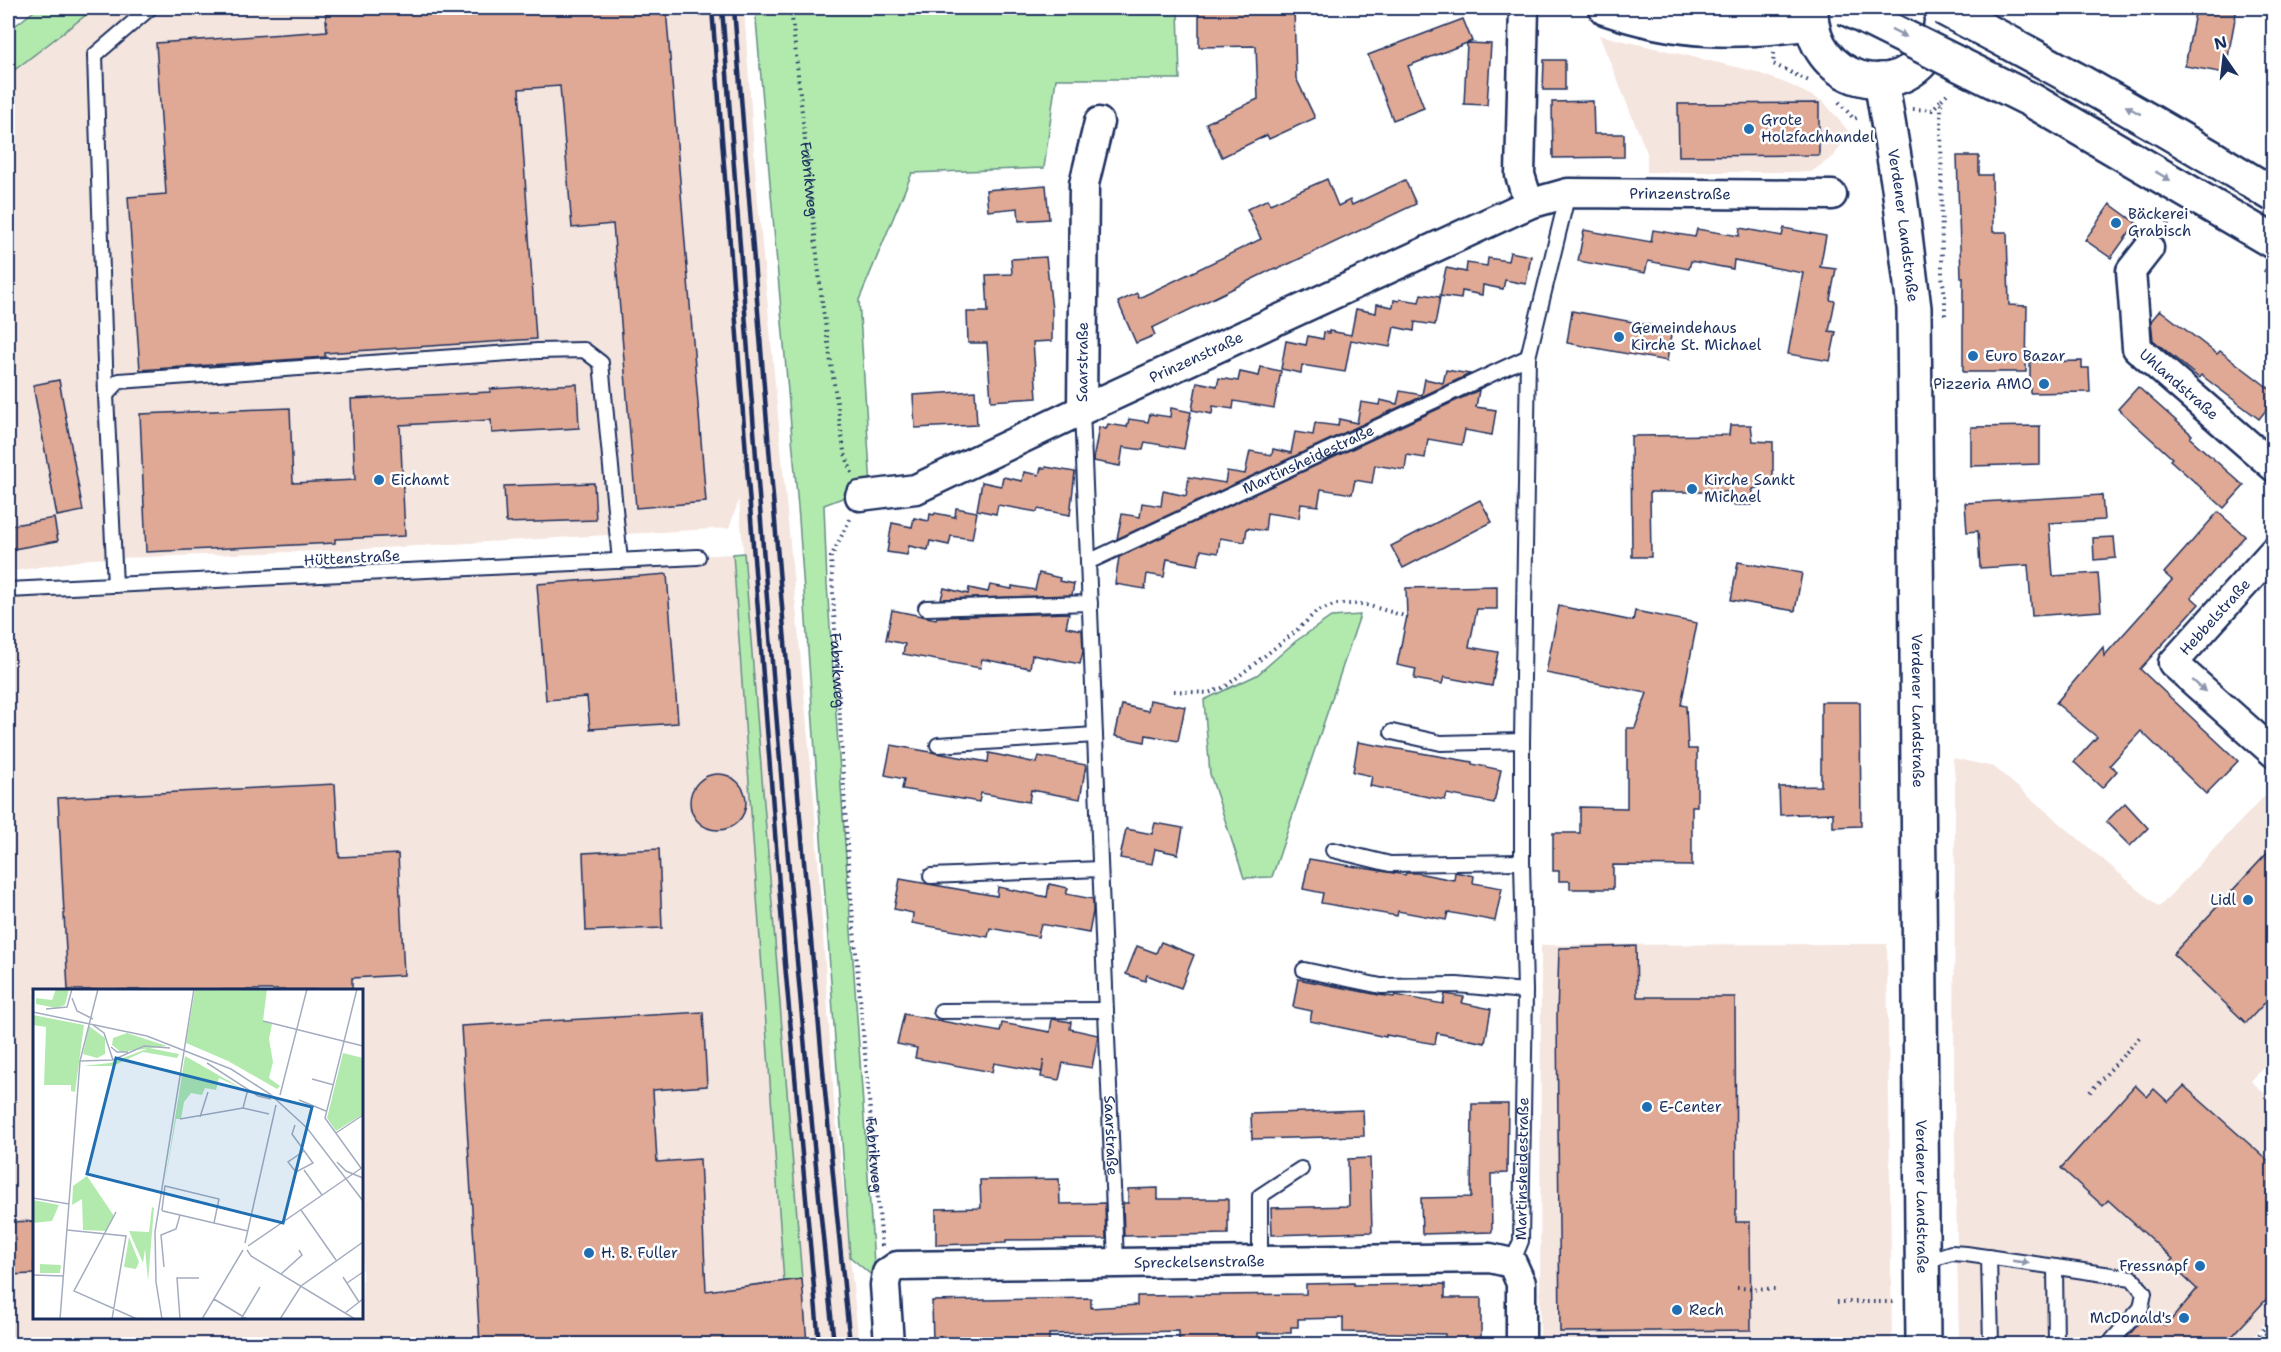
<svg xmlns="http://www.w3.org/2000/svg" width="2281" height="1352" viewBox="0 0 2281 1352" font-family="'Shantell Sans',sans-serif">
<rect width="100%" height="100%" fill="#fff"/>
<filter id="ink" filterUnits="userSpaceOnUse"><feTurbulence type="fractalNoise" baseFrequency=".0167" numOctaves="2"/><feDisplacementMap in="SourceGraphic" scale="12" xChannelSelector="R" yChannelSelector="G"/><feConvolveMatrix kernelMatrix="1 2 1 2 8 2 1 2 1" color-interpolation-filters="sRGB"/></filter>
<g filter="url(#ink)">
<g fill="#f5e5df" fill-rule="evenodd">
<path d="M 95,8 L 744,8 L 756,180 L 814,800 L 834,1101 L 859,1344 L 19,1344 L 8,1335 L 8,590 L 733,554 L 784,1281 L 802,1279 L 739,500 L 729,528 L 347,550 L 90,559 L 8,572 L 8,75 ZM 34,990 L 362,990 L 362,1318 L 34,1318 Z"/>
<polygon points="1599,35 1753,71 1788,84 1824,102 1849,132 1834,156 1811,172 1647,172 1647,153"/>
<polygon points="1953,758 1994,767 2159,907 2273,787 2273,1057 2251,1081 2273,1101 2274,1313 2247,1344 1959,1344 1954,1096 1955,780"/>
<polygon points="1887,944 1892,1344 1540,1344 1541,945"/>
</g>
<g fill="#b2eaae" stroke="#668c86" stroke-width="1.5">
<polygon points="38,8 95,8 8,75 8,31"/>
<polygon points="755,8 1178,8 1180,79 1056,79 1044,168 912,173 859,300 871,487 824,505 827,584 875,1278 850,1257 799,519"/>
<polygon points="744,553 802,1279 784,1282 733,554"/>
<polygon points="1360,615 1272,877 1244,878 1210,774 1204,700 1257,675 1296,641 1331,617"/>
</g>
<g fill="#dfa995" stroke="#1b2f5e" stroke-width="1.5">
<polygon points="325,8 666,8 706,502 636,508 613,224 572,228 560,86 519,89 536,339 325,353 325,357 140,370 128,197 166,194 156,43 327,31"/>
<polygon points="1199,8 1294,8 1296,78 1315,118 1269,139 1267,135 1222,157 1206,123 1258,99 1256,46 1199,47"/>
<polygon points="2196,8 2237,8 2225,73 2185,66"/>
<polygon points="1463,19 1472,41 1408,66 1424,108 1393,120 1368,55"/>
<polygon points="1467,43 1491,44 1487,105 1464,104"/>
<polygon points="1544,60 1565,60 1565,90 1543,90"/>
<polygon points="1593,101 1594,134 1624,134 1624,157 1553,158 1552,102"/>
<polygon points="1819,103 1819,155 1679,156 1678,104"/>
<polygon points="1957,156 1979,156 1979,175 1992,175 1993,232 2007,232 2009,305 2027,306 2026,372 1963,372 1963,277 1961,277"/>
<polygon points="1327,179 1338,206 1350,200 1352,205 1405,180 1416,204 1276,270 1275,268 1152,328 1155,335 1136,343 1118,302 1137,293 1139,298 1261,239 1247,209 1268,199 1270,204"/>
<polygon points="1046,185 1049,219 1019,221 1018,208 988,211 986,190"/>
<polygon points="2110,204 2136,223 2111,258 2085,240"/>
<polygon points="1740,228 1782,236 1784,228 1826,236 1820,267 1836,269 1830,300 1835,301 1829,331 1836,332 1830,361 1788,354 1803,273 1734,260 1733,269 1691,261 1689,269 1648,261 1645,273 1578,261 1584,230 1651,242 1653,230 1695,237 1697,229 1739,236"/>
<polygon points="1510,252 1531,256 1526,284 1505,280 1503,289 1483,285 1482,295 1462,291 1461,299 1440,296 1446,268 1466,272 1467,263 1487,266 1488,258 1508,261"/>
<polygon points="1046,257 1052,310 1052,341 1033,342 1037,398 991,401 987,343 968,343 967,312 988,312 986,275 1012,274 1011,259"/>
<polygon points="1421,294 1440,297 1435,325 1415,322 1414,331 1394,327 1390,347 1351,340 1345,372 1302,365 1301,373 1281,369 1286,341 1306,345 1308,336 1323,339 1324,332 1329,333 1329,331 1351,335 1356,309 1376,313 1377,304 1393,307 1394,300 1399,301 1400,299 1419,302"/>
<polygon points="2160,310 2217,354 2220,351 2274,392 2274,400 2259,419 2201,375 2199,378 2153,340 2151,321"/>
<polygon points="1572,311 1672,329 1667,361 1567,343"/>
<polygon points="2082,361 2082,368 2089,368 2090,392 2030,393 2030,362"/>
<polygon points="1261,367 1281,371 1274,408 1234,401 1233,409 1213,406 1212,414 1192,410 1197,382 1217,386 1219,378 1238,381 1240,372 1259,376"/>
<polygon points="1446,370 1470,374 1117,539 1122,514 1140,517 1142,503 1161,506 1163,491 1186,496 1189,477 1225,483 1227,471 1245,474 1250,451 1272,455 1273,449 1291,453 1295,432 1313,435 1315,423 1338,426 1339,419 1357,423 1361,402 1379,405 1380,400 1397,404 1400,391 1422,395 1425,379 1443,383"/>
<polygon points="59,380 83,511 57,516 33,385"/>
<polygon points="577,384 579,428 492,433 491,420 400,425 405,536 335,539 335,543 146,552 140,414 290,408 293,483 355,480 351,399 490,392 490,389"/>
<polygon points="2138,387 2192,435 2190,438 2244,486 2224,508 2170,460 2172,458 2118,409"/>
<polygon points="1479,390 1476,407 1496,410 1492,435 1465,430 1462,445 1428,439 1425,458 1407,455 1405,470 1375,465 1372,483 1355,480 1352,494 1321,489 1318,506 1301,504 1299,518 1267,513 1265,531 1247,528 1245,542 1220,538 1218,553 1201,550 1198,565 1167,559 1164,577 1147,574 1145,589 1115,584 1119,557"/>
<polygon points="975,391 977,425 915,428 913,395"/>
<polygon points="1171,408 1191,412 1184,449 1145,442 1143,450 1123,447 1120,466 1093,461 1099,427 1106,429 1108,424 1127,427 1129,419 1148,422 1150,414 1170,417"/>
<polygon points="1730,425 1751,425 1753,441 1773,442 1773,484 1753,489 1752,505 1732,505 1729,492 1650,492 1651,557 1632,557 1631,436 1729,435"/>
<polygon points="2040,426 2040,464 1971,466 1971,427"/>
<polygon points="1046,467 1075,472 1070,515 1038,509 1037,512 998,505 996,514 977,510 982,482 1001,486 1003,477 1022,481 1024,472 1039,475 1041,468 1045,468"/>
<polygon points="594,483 596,520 506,523 504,486"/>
<polygon points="2102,495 2104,520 2049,523 2053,576 2098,573 2101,611 2032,616 2028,565 1980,568 1978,531 1967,532 1965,503"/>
<polygon points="1480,500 1492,522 1403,568 1391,546"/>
<polygon points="956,508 977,512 972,539 951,536 949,545 930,541 928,550 909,546 907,555 887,552 892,523 912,527 914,518 929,521 930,514 934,515 935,513 955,517"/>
<polygon points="2218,512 2245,536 2191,597 2199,604 2140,669 2238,761 2206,794 2141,731 2110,765 2117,771 2102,788 2074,762 2097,737 2056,703 2103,647 2104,656 2172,580 2164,573"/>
<polygon points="54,518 58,541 8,550 8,526"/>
<polygon points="2114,537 2116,558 2094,560 2093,538"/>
<polygon points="1738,562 1802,573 1795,611 1731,600"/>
<polygon points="1039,573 1060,578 1059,581 1074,584 1072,595 941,599 944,588 968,594 969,588 988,592 990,585 1012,589 1012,586 1035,590"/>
<polygon points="667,574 678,723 590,729 587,697 546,700 537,584"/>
<polygon points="1497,586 1497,609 1477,609 1469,647 1498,652 1492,686 1444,677 1442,684 1414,679 1416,669 1397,665 1407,616 1406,588"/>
<polygon points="1559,606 1633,621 1635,611 1697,623 1681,705 1686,706 1688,749 1697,749 1697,806 1692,806 1692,866 1613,865 1613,889 1570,889 1570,881 1559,881 1559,871 1553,871 1553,833 1580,833 1580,807 1627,808 1627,728 1635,728 1647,693 1546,673"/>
<polygon points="892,610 936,619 937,617 1069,613 1066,627 1082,630 1083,652 1080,664 1032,655 1030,668 982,659 980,668 903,654 905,644 886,640"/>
<polygon points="1150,700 1185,707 1178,741 1146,735 1145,742 1115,736 1122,705 1148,711"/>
<polygon points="1821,702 1860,702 1861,826 1833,827 1833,813 1780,815 1779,787 1821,786"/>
<polygon points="1358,742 1472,762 1472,764 1501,770 1494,803 1447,794 1445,800 1370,786 1372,776 1353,772"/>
<polygon points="891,745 988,762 989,753 1037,763 1039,756 1086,765 1080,799 1031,790 1029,802 981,793 979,802 902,789 904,779 885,775"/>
<circle cx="718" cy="802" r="28"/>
<polygon points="335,784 339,857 398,854 404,975 352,978 352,990 68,990 58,798"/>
<polygon points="2125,803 2148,828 2130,846 2106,822"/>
<polygon points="1155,823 1183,828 1178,854 1155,849 1152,864 1120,858 1126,829 1152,834"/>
<polygon points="2274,846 2274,993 2246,1023 2173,954"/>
<polygon points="659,849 662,928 586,931 583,853"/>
<polygon points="1309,859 1405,875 1406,873 1417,873 1454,880 1455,872 1474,876 1473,883 1502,888 1495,921 1448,912 1446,920 1398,911 1397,916 1321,903 1323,893 1303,889"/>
<polygon points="900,879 997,896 998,887 1047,897 1049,884 1068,888 1066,894 1093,899 1093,912 1089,933 1041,924 1038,937 990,928 988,937 912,923 913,913 894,909"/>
<polygon points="1161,942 1194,955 1181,988 1147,975 1145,981 1126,974 1137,946 1156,953"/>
<polygon points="1636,946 1637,997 1735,997 1736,1222 1750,1222 1751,1330 1560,1332 1557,1017 1559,948"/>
<polygon points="1298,979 1379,995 1394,997 1395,995 1443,1004 1445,994 1464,997 1462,1003 1491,1009 1485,1043 1437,1033 1435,1044 1386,1035 1386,1037 1310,1021 1312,1011 1293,1007"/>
<polygon points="703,1012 707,1086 653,1090 657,1162 700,1159 706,1291 802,1279 807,1344 480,1344 461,1026"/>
<polygon points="904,1014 1000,1032 1002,1023 1050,1032 1052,1019 1071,1022 1070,1029 1098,1035 1092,1068 1063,1063 1059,1080 1041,1077 1044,1059 1042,1072 994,1063 992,1072 915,1058 917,1048 897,1044"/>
<polygon points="2135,1085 2147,1097 2154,1089 2168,1102 2184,1086 2274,1166 2274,1291 2225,1344 2121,1344 2149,1312 2166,1326 2197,1289 2169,1263 2173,1259 2108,1200 2103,1206 2061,1168"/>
<polygon points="1472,1104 1508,1104 1507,1173 1491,1174 1492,1232 1422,1234 1421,1198 1471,1197"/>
<polygon points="1363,1110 1364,1136 1252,1139 1251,1114"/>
<polygon points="1370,1158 1372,1232 1272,1235 1271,1208 1349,1206 1348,1159"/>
<polygon points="1059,1179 1060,1204 1105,1203 1106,1239 1006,1240 1006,1243 936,1245 936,1209 981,1208 980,1180"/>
<polygon points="1158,1188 1158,1199 1228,1199 1228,1234 1124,1236 1123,1203 1128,1203 1128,1189"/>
<polygon points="34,1221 34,1274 8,1275 8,1222"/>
<polygon points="1354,1283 1354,1285 1445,1284 1445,1298 1481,1298 1481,1344 1445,1344 1445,1334 1343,1332 1343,1318 1298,1319 1298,1327 1291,1327 1291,1333 1258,1333 1258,1344 1179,1344 1179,1331 1049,1334 1049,1344 933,1344 932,1301 1091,1298 1091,1308 1137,1305 1137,1296 1306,1294 1306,1284"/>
</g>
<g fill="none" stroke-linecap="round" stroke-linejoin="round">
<defs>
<g id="lane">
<polyline points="106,395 95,55 150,8"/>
<path id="s3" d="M 1082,410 L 1116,1262"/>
<path id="s4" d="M 1088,562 L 1528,357"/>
<polyline points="115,585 106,395 119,381 538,351 584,350 601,363 620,561"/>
<polyline points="8,590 698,557"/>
<polyline points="926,608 1090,603"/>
<polyline points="1392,732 1441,743 1522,741"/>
<polyline points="938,745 1095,735"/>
<polyline points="1333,850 1390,864 1522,862"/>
<polyline points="931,876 1100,869"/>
<polyline points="1304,970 1381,986 1457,985 1525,991"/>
<polyline points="941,1011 1106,1010"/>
<polyline points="1989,1257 1991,1344"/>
<polyline points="1260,1261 1260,1196 1301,1169"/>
<polyline points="1923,1262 1951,1253 1966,1254 2132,1278 2144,1293 2141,1308 2109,1344"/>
<path id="s5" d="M 1512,1263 L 1521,1241 L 1525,991 L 1522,862 L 1522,741 L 1528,357 L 1568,193"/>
<polyline points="2055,1267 2056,1344"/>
</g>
<g id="street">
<polyline points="1524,8 1520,175 1529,204"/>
<path id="s6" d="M 2149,248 L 2131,271 L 2137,348 L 2274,467"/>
<path id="s7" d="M 1082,410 L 1084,184 L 1099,122"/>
<path id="s8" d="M 860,496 L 916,489 L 1082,410 L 1529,204 L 1568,193 L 1832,195"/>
<polyline points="2274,551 2173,663 2274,753"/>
<path id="s9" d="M 889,1344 L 885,1285 L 887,1273 L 897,1266 L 1490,1258 L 1512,1263 L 1521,1283 L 1521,1344"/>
</g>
<g id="secondary">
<path id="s10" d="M 1881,80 L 1899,187 L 1914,308 L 1923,1344"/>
</g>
<g id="primary">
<path d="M 1606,8 C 1679,33 1735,33 1811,23"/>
<path d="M 1811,8 C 1809,82 1901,108 1933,45 C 1937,38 1941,32 1941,24"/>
<polyline points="1941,30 2203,174 2274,218"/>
</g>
</defs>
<use href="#lane" stroke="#1b2f5e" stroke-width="18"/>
<use href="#street" stroke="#1b2f5e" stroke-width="33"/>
<use href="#secondary" stroke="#1b2f5e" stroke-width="38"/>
<use href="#primary" stroke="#1b2f5e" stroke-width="38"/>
<g stroke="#1b2f5e" stroke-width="4" stroke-dasharray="1.5 4.5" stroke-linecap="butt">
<path id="s1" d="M 791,8 L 822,302 L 844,451 L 852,473"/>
<polyline points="1774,53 1773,64 1811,82"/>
<polyline points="1839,102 1854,119 1859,117"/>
<polyline points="1913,109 1932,110 1941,100"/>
<polyline points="2164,229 2174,215"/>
<polyline points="2264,270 2274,276"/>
<polyline points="1945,315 1945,296 1942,276 1941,100 1949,92"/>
<path id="s2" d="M 850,519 L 831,557 L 848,862 L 882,1246"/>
<polyline points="1174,691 1208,693 1225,687 1295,632 1316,612 1336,604 1363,604 1412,618"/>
<polyline points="2090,1092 2140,1037"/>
<polyline points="1737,1288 1776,1289"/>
<polyline points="1837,1302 1895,1302"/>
<polyline points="2251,1344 2274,1317"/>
<polyline points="2257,1344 2274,1325"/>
</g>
<use href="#lane" stroke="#fff" stroke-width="14"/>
<use href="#street" stroke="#fff" stroke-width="28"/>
<use href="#secondary" stroke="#fff" stroke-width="33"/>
<use href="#primary" stroke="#fff" stroke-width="33"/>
<g stroke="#1b2f5e" stroke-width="4.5">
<polyline points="712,8 785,964 819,1344"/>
<path d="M 722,8 C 756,453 787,900 834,1344"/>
<path d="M 734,8 C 769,454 804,899 850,1344"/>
</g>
<defs>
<g id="highway-bridge">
<polyline points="1846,8 2031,100 2274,242"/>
<path d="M 1943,8 C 2055,66 2165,128 2274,195"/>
</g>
</defs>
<use href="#highway-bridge" stroke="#1b2f5e" stroke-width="38" stroke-linecap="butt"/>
<use href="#highway-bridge" stroke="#fff" stroke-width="33"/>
</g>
<defs><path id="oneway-solid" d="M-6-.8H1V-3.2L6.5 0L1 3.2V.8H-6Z" transform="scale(1.5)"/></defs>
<g fill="#8d97ae">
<use href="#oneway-solid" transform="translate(1899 33) rotate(27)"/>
<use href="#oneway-solid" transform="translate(2133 110) rotate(-151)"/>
<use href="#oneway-solid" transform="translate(2163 176) rotate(31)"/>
<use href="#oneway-solid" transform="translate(2199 686) rotate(42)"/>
<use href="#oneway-solid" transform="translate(2021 1262) rotate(8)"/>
</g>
</g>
<g fill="#1f6fb2" stroke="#fff" stroke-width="2">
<circle cx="1749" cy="129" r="6"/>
<circle cx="2116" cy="223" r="6"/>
<circle cx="1619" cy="337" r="6"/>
<circle cx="1973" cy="356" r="6"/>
<circle cx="2044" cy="384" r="6"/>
<circle cx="379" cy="480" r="6"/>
<circle cx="1692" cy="489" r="6"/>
<circle cx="2248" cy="900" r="6"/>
<circle cx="1647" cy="1107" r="6"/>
<circle cx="589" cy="1253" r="6"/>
<circle cx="2200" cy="1266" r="6"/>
<circle cx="1677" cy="1310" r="6"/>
<circle cx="2184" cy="1318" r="6"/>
</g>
<g text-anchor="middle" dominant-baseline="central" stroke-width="5" stroke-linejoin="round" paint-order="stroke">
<g font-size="15" fill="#1b2f5e" stroke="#fff" text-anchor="start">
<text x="1761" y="120">Grote<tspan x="1761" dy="17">Holzfachhandel</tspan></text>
<text x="2128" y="214">Bäckerei<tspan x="2128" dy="17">Grabisch</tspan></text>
<text x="1631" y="328">Gemeindehaus<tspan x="1631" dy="17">Kirche St. Michael</tspan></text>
<text x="1985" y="356">Euro Bazar</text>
<text x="2032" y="384" text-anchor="end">Pizzeria AMO</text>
<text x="391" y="480">Eichamt</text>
<text x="1704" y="480">Kirche Sankt<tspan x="1704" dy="17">Michael</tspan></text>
<text x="2236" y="900" text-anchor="end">Lidl</text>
<text x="1659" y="1107">E-Center</text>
<text x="601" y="1253">H. B. Fuller</text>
<text x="2188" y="1266" text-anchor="end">Fressnapf</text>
<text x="1689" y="1310">Rech</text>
<text x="2172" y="1318" text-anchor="end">McDonald's</text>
</g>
<g font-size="15" fill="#1b2f5e" stroke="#fff">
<text stroke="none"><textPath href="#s1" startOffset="172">Fabrikweg</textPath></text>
<text stroke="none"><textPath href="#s8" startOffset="885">Prinzenstraße</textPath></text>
<text stroke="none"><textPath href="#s10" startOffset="147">Verdener Landstraße</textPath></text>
<text stroke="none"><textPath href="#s8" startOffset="366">Prinzenstraße</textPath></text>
<text stroke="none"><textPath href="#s7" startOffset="48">Saarstraße</textPath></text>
<text stroke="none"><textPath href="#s6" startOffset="162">Uhlandstraße</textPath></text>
<text stroke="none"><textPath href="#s4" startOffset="243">Martinsheidestraße</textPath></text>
<text transform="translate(352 558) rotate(-3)">Hüttenstraße</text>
<text transform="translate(2215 617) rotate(-48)">Hebbelstraße</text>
<text stroke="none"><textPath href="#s2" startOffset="156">Fabrikweg</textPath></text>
<text stroke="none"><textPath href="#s10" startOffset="633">Verdener Landstraße</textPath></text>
<text stroke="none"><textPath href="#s3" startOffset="726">Saarstraße</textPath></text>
<text stroke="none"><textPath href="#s2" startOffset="642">Fabrikweg</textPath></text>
<text stroke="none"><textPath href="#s5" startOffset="96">Martinsheidestraße</textPath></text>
<text stroke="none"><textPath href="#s10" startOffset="1119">Verdener Landstraße</textPath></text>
<text stroke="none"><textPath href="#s9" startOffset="386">Spreckelsenstraße</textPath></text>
</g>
</g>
<g transform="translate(33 989)">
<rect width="330" height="330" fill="#fff"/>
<path d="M 23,0 L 36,0 L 32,16 L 23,19 L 3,15 L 3,9 L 19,11 ZM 162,0 L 234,0 L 230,32 L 239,35 L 236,50 L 240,73 L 236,89 L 247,97 L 244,100 L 195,72 L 153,54 ZM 0,26 L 51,36 L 42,103 L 38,102 L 38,96 L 11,96 L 13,38 L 0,36 ZM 56,37 L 72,49 L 72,65 L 64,69 L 50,65 ZM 94,44 L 134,57 L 88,63 L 79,56 L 80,49 ZM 116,59 L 146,65 L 144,69 L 110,63 L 80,77 L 50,77 L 77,74 ZM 310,64 L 330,69 L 330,125 L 303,142 L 294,129 ZM 152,67 L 210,100 L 186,89 L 183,101 L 172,99 L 169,106 L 158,104 L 151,113 L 148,130 L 143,130 L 131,198 ZM 54,187 L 81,227 L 73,242 L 50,241 L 49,210 L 39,216 L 40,197 ZM 0,211 L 26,216 L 19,232 L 0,234 ZM 119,218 L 121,219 L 115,292 L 112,260 L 110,274 L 96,242 L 116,243 ZM 96,248 L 106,273 L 103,280 L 91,278 ZM 7,275 L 28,276 L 27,284 L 7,284 Z" fill="#b2eaae"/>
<path fill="none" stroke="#a4acbf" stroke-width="1.5" d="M 65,0 L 47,72 L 80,71 L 111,57 L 137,59M 324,0 L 292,129 L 328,179M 39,9 L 44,22 L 60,30M 13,20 L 34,18 L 39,0M 0,23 L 114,47 L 198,80 L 237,105 L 274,139 L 330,212M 230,32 L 330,57M 60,36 L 71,44 L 80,71M 78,58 L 84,63 L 95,63M 174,74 L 225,107 L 238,110M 279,90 L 301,96M 247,106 L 274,0M 266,111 L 293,122M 210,119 L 215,100M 167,128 L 175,103M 147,130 L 210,119 L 236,125M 262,136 L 259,145 L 280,174 L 263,183 L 255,173 L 271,162M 303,144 L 330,126M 304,173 L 313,182 L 330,189M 271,181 L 289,206M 0,209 L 36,215M 268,221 L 303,271M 83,223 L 41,302 L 104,330M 181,234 L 186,210 L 132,197 L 129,221 L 130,222 L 215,242M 34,241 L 93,247 L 79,330M 212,254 L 243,116M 215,257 L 330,178M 214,261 L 218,267 L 322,330M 131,278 L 128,246 L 143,240 L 147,226M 248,285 L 269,266 L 266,261M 0,286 L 30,287M 310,288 L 326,313M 314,294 L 330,283M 181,310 L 214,330M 312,324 L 330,310M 27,330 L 47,72M 129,330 L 123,293 L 122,243 L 161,0M 147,330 L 144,289 L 166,289M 169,330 L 210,261M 208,330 L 227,298M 247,330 L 268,297 L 330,253"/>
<path fill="#1f6fb2" fill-opacity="0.15" stroke="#1f6fb2" stroke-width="3" d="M 83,69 L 279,118 L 250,234 L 54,185 Z"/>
<rect width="330" height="330" fill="none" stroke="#1b2f5e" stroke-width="3"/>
</g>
<rect width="2281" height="1352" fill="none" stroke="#fff" stroke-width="30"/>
<rect x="15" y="15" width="2251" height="1322" fill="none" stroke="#1b2f5e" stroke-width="2" filter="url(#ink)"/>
<g transform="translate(2224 57) rotate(346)" stroke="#ffffff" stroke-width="4.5" paint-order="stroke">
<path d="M0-4.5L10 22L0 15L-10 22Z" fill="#1b2f5e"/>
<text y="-9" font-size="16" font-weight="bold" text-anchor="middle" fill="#1b2f5e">N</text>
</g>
</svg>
